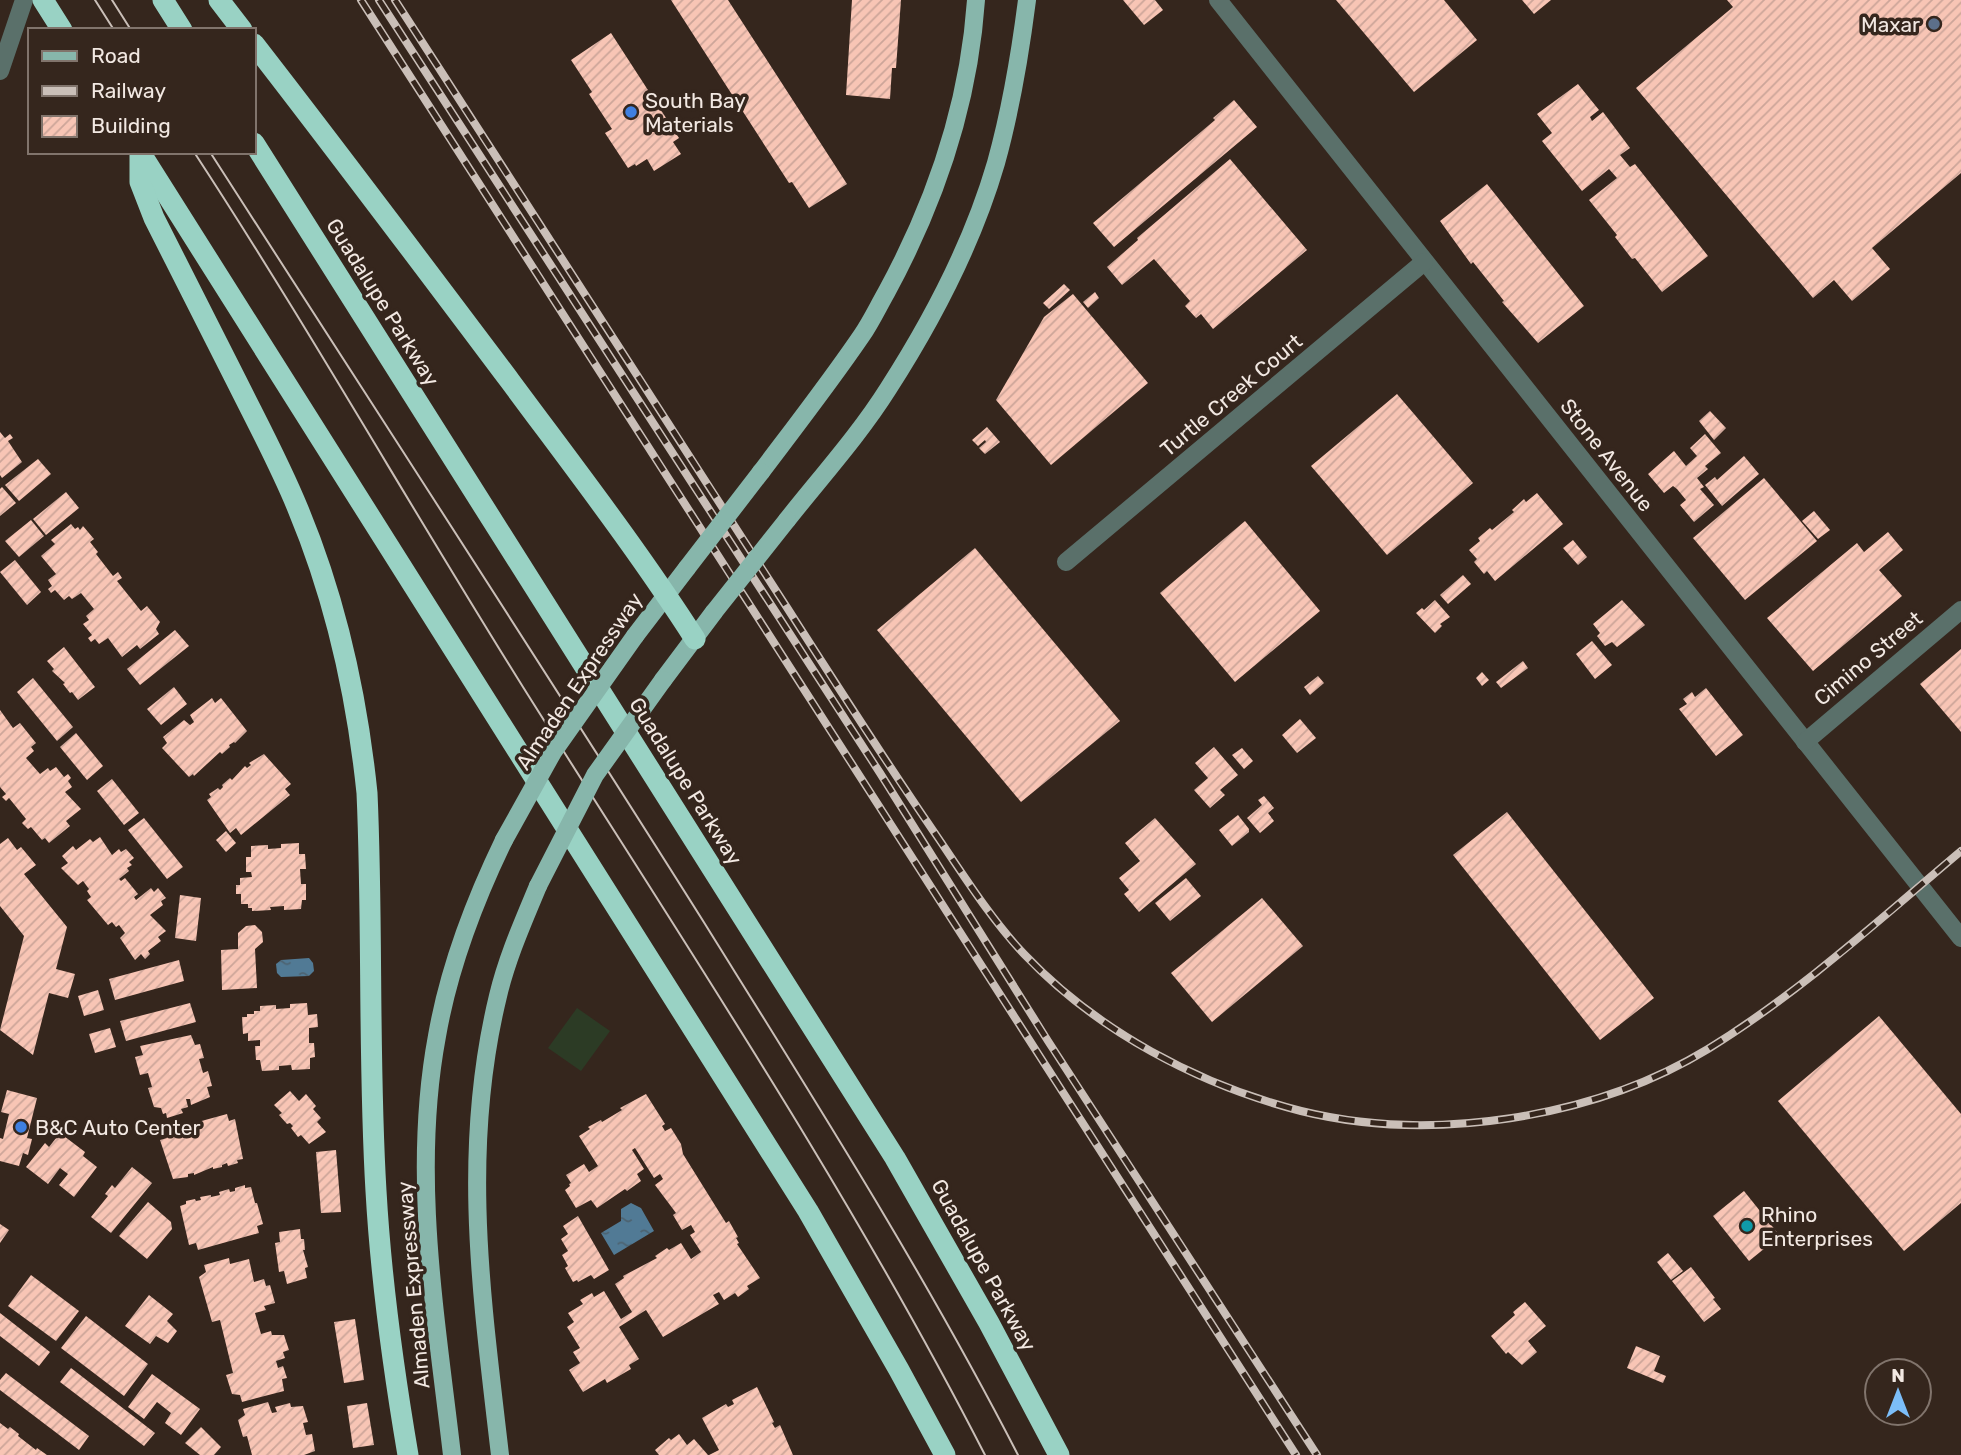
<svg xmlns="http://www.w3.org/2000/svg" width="1961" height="1455" viewBox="0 0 1961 1455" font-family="Rubik,sans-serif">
<defs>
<pattern id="water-ripples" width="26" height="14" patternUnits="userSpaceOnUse" patternTransform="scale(1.75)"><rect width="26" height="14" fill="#517a95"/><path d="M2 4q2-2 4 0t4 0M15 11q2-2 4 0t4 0" fill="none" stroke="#4d6371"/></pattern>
<pattern id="building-hatch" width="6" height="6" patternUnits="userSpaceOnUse" patternTransform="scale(1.75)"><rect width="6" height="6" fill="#f8c5b5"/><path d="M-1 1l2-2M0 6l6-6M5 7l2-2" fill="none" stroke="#cca599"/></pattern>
</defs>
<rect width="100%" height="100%" fill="#35261d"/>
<polygon fill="#2c3b25" points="577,1008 610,1031 581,1071 548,1048"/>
<g fill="url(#water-ripples)">
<polygon points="309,958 313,963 314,971 309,976 281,977 277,973 276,964 281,960"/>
<polygon points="631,1203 641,1208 654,1231 614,1255 601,1233 621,1221 621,1209"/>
</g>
<g fill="url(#building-hatch)">
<polygon points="671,0 728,0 847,184 809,208 792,182 789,183"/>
<polygon points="852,0 901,0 896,68 892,68 890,99 846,95"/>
<polygon points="1123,0 1155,0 1163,10 1144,25"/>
<polygon points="1336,0 1444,0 1477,40 1414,92"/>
<polygon points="1522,0 1551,0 1534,14"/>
<polygon points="1727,0 1961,0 1961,173 1872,248 1890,269 1852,301 1834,280 1813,298 1636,88 1733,7"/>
<polygon points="611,33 679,138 673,142 681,154 654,171 647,159 636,166 635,164 628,168 605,133 612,129 589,94 592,92 571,60"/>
<polygon points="1578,84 1599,110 1590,117 1592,121 1603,112 1630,148 1620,155 1630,167 1635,164 1708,256 1662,292 1635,258 1632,259 1615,237 1617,235 1589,200 1617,178 1609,169 1582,191 1542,141 1552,133 1537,114"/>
<polygon points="1234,100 1257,127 1114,247 1093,223 1215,120 1213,118"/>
<polygon points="1230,159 1307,250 1213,329 1201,314 1196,318 1185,306 1190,301 1154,259 1122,285 1107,267 1138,240 1137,238"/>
<polygon points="1487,184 1584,306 1538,343 1502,302 1504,301 1473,262 1471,264 1440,221"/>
<polygon points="1064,284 1070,290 1049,309 1043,303"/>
<polygon points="1095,292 1099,298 1088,308 1083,302"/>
<polygon points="1073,294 1148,383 1051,465 996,400 1044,317"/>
<polygon points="1397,394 1473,483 1387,555 1311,466"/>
<polygon points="1710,411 1726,428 1714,440 1699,421"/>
<polygon points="987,427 1000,442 985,454 979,448 986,442 985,440 978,446 972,440"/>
<polygon points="0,432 5,438 10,434 13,438 8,441 22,462 2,478 0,475"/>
<polygon points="1705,434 1721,453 1705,466 1708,469 1697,478 1704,487 1700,489 1714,505 1694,522 1680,505 1686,500 1677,489 1673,486 1664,493 1648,474 1674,451 1686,466 1697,456 1690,448"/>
<polygon points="1744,456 1759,474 1722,506 1705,485 1715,477 1717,480"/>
<polygon points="38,459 51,474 19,501 5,485"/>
<polygon points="1764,478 1817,541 1745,600 1693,538"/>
<polygon points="2,487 16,503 0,516 0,489"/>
<polygon points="66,492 79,508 46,535 33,519"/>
<polygon points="1537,493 1563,524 1495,581 1487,571 1484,574 1474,562 1477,559 1469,550 1480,541 1478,538 1490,528 1492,530 1514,512 1512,510 1524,499 1526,502"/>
<polygon points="1814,511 1830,530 1818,539 1802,521"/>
<polygon points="31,520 44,536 19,557 5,541"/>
<polygon points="1245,521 1320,611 1235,682 1160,593"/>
<polygon points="71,524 75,529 78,527 80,530 83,526 94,539 90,542 98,552 96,554 113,576 118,572 122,578 117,581 141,611 147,606 160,622 156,629 159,634 140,649 137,645 122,657 108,638 99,644 95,639 91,642 88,638 92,635 83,624 89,620 86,616 94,609 81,593 72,599 69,596 64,600 55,590 51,593 48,589 52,586 48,580 56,574 41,556 55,544 51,540"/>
<polygon points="1888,532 1903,550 1879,570 1902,596 1813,671 1767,618 1857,543 1864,552"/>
<polygon points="1573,540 1587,557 1578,565 1563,548"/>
<polygon points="975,548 1120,721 1021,802 877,630"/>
<polygon points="15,560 41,592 27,605 0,572"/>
<polygon points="1463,575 1471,584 1448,604 1440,595"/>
<polygon points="1435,600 1450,617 1440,624 1442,626 1435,633 1416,613 1422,608 1424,610"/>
<polygon points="1622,600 1645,625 1617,647 1612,642 1605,646 1597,636 1600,633 1593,624"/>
<polygon points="175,630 189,646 140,685 127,669"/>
<polygon points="1592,641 1612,665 1595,679 1576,654"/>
<polygon points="64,647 95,687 78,700 72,692 70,693 63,684 65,683 52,671 54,669 47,661"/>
<polygon points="1961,649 1961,732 1920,684"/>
<polygon points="1523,661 1528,668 1501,688 1496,682"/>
<polygon points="1482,672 1489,680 1482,686 1476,678"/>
<polygon points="1318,676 1324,683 1310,695 1304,687"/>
<polygon points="33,678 73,727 57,741 17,692"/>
<polygon points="174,687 187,704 161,725 147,709"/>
<polygon points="1706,688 1743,735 1716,756 1679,709 1687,704 1683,699 1692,692 1695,697"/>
<polygon points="212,698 215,703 221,698 247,731 235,743 234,742 229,745 230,747 222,754 220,752 194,776 193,774 189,777 162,748 167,743 163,737 184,720 190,725 194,722 190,715"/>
<polygon points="0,710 13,728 20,723 36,743 31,747 34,751 26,758 40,774 48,768 50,771 56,767 64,777 68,774 71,778 68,781 72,787 65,792 81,809 66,821 70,826 49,843 45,838 42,840 31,827 28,829 22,823 26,819 9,798 6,801 2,797 6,794 0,787"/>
<polygon points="1300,719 1316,738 1297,753 1282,735"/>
<polygon points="76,733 103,766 87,780 60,747"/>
<polygon points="1214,747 1238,775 1220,790 1225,795 1210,808 1194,790 1208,778 1195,763"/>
<polygon points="1242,748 1253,761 1244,769 1232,755"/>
<polygon points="264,754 291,784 285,789 290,795 241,835 236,828 230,833 207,800 211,797 209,794 218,788 220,790 223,787 222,785 230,778 232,780 245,766 247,768 251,765 249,763"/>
<polygon points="112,779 139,813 124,825 97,791"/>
<polygon points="1264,796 1274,808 1268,813 1274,821 1260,833 1247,818 1262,805 1258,800"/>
<polygon points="1507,812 1654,998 1600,1040 1453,855"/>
<polygon points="1238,815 1249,829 1249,832 1232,846 1219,830"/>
<polygon points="144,818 183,867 167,879 128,830"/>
<polygon points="1155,818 1196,864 1139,912 1124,894 1129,890 1119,878 1140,861 1125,843"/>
<polygon points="226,831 236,843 226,852 216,840"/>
<polygon points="100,837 112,855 119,849 121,852 126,849 134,858 129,862 132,865 127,868 129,871 119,879 121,881 125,878 138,894 134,897 136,900 151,888 154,892 158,888 166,898 161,901 163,905 150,915 166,931 158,937 161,941 148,951 150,954 145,959 141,954 135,960 120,938 125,933 119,925 116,927 112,922 108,925 87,900 91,897 87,891 89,889 83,881 78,885 61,868 68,863 62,856 73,846 76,850 90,839 93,842"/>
<polygon points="8,838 17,850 21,847 36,865 24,874 67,927 56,969 75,974 68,998 49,993 33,1055 0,1030 24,936 0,906 0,844"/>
<polygon points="299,843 299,854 305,854 306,869 300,869 301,884 306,884 306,900 302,900 301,909 284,910 284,906 270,907 271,910 252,911 252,908 248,908 248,904 241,904 241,894 236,894 236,885 240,885 240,878 252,877 251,872 246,872 246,857 251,857 251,846 268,845 268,849 281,848 281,844"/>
<polygon points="1186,878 1201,896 1170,921 1155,903"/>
<polygon points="180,895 201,898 196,941 175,938"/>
<polygon points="1262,898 1303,946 1212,1022 1171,973"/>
<polygon points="255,925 262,932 263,942 255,949 257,988 222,990 221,950 238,949 238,933 246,926"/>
<polygon points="179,960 184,981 115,1000 109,979"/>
<polygon points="98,990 104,1010 84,1016 78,996"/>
<polygon points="190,1003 196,1022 126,1041 120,1021"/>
<polygon points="307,1003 308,1015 317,1014 318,1027 309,1028 309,1043 314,1043 315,1057 310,1058 310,1069 292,1070 291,1065 279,1066 279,1070 262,1071 260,1060 256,1060 255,1046 260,1046 260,1040 248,1041 248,1033 243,1034 242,1017 247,1017 247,1014 254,1014 254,1011 260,1011 260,1006 276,1005 276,1009 290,1008 290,1004"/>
<polygon points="1879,1016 1961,1114 1961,1203 1904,1251 1778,1101"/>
<polygon points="110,1028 116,1047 95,1053 89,1034"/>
<polygon points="191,1035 195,1045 200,1044 204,1058 199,1059 203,1073 208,1071 212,1086 207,1087 210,1097 191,1105 190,1099 186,1099 188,1107 181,1109 183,1113 167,1118 166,1113 163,1114 161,1108 154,1107 148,1088 152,1087 148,1073 140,1075 135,1057 143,1055 140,1046"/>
<polygon points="7,1090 37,1098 27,1138 32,1139 28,1155 23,1153 19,1166 0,1161 0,1138 3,1139 9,1114 1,1112"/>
<polygon points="290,1091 299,1101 306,1094 316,1106 313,1109 321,1118 317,1122 326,1132 309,1144 301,1135 298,1137 291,1128 293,1126 290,1123 287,1124 279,1115 282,1113 274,1105"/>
<polygon points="646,1094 665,1124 662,1126 665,1131 671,1128 681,1144 683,1154 726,1223 729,1221 738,1237 736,1238 739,1243 737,1244 760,1278 747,1286 749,1289 738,1297 735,1293 724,1300 719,1292 713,1295 719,1304 663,1337 646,1310 619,1327 639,1359 629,1365 631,1369 607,1383 605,1379 583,1392 569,1370 580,1363 573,1352 580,1348 567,1327 574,1322 568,1313 583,1304 580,1300 592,1293 594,1297 604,1291 621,1319 632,1312 615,1284 624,1278 623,1276 657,1258 655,1256 667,1248 669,1250 681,1243 691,1259 701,1252 690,1235 695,1232 691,1225 682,1230 673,1215 676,1213 655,1185 663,1179 660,1174 654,1178 635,1148 632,1150 644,1169 637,1174 641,1181 627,1191 625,1189 597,1208 591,1200 576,1208 565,1190 570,1186 569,1184 571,1183 566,1175 584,1164 589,1172 598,1166 579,1136 590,1129 588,1127 601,1120 602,1122 622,1110 620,1108"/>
<polygon points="227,1114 229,1121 235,1119 243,1159 237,1160 238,1163 228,1166 227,1163 222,1165 222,1167 213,1169 213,1167 194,1175 194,1173 188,1174 188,1177 173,1179 160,1140 167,1138 165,1131"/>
<polygon points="60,1133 85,1152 83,1156 97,1167 74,1197 59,1185 68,1174 60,1168 48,1184 26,1167 45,1143 49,1147"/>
<polygon points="336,1150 341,1212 321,1213 316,1152"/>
<polygon points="132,1167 152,1183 111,1233 91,1217 108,1196 105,1194 112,1185 115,1188"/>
<polygon points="245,1185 245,1188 251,1187 255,1203 257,1203 263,1224 257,1226 259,1233 198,1250 196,1243 189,1245 180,1206 186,1204 186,1201 195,1199 196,1201 201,1200 200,1197 211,1195 211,1197 220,1195 219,1192 229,1189 230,1192 235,1191 235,1188"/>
<polygon points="1744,1191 1780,1236 1749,1261 1713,1216"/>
<polygon points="148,1202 171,1222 172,1229 147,1259 119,1236"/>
<polygon points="578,1216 609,1270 594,1279 591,1275 578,1282 577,1280 573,1282 565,1268 568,1266 562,1255 568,1251 561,1239 568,1234 563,1226"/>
<polygon points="0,1224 9,1230 0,1243"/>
<polygon points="300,1229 301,1239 304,1239 305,1250 303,1250 308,1267 305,1268 307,1278 287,1284 284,1271 279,1272 275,1243 280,1242 279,1232"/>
<polygon points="1668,1253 1683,1271 1671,1280 1657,1262"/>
<polygon points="229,1258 230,1264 249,1259 254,1282 264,1279 266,1286 270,1285 275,1303 264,1306 266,1310 255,1313 261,1334 271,1331 272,1335 284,1335 289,1350 283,1352 285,1358 276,1361 278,1368 283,1366 287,1378 282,1379 284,1391 242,1402 240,1395 232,1394 226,1375 233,1373 220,1320 212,1322 199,1277 206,1272 204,1265"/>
<polygon points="1691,1267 1715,1298 1713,1299 1721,1309 1704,1322 1672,1281"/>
<polygon points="31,1275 79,1311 56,1341 8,1306"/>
<polygon points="149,1295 173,1314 167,1321 177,1331 168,1343 156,1336 150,1344 125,1326"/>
<polygon points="1525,1302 1546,1326 1528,1341 1537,1352 1522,1365 1508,1352 1506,1354 1491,1336 1515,1315 1513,1312"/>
<polygon points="0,1313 50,1352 39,1366 0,1336"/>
<polygon points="86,1316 148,1364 124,1396 61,1348"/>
<polygon points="355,1319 364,1380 344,1383 334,1322"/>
<polygon points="1636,1346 1660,1356 1654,1371 1666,1376 1663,1383 1627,1368"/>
<polygon points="71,1368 155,1433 144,1446 60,1382"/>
<polygon points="6,1373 89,1436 79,1450 0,1390 0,1380"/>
<polygon points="152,1374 200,1409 181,1435 165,1423 171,1413 157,1402 144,1419 128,1407"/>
<polygon points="757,1387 774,1422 772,1423 775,1428 780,1425 793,1455 709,1455 719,1450 702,1418 726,1404 728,1407 734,1404 732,1400"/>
<polygon points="268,1402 272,1413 277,1412 275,1407 290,1403 291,1407 303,1406 308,1422 303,1423 306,1435 312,1434 315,1451 304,1455 252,1455 247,1436 243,1437 238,1420 245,1415 243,1409"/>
<polygon points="367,1403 374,1445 353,1448 347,1406"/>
<polygon points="0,1423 8,1429 10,1427 19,1434 18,1436 36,1450 37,1448 47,1455 0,1455"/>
<polygon points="201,1427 221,1447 214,1455 200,1455 185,1443"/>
<polygon points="679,1434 687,1445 694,1439 708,1455 659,1455 655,1450 669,1438 671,1440"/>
</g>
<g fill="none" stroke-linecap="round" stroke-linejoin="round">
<g stroke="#5a706a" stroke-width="18">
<polyline points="1218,0 1961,938"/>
<polyline points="1066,562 1424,262"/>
<polyline points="1805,742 1961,610"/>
</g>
<polyline stroke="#5a706a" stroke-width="18" points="0,71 24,0"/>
<g stroke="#87b6ab" stroke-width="18">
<path d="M 761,472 C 795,427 830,382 862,335 C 871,322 878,307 886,293 C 935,203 969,103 976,0"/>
<path d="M 787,520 C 821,477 859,435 888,389 C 933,319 973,242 996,163 C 1011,109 1020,55 1027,0"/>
<polyline points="635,636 687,568"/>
<polyline points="663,680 714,612"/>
<path d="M 452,1455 C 436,1316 411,1175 437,1036 C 449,967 474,902 504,840"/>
<path d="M 500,1455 C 482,1299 460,1152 498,996 C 507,958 523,922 538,886"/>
</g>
<g stroke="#99d2c4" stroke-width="21">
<polyline points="43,0 62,30"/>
<polyline points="163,0 182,30"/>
<polyline points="219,0 242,30"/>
<path d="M 254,44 C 341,156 425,268 510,381 C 573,466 638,550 695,639"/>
<polyline points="254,143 895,1158 989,1323 1059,1455"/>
<polyline points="140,152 808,1211 899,1370 945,1455"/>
<path d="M 140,153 L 140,182 L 154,218 C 182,273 210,329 238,384 C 259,426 281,467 298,509 C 336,600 357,696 367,793 C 373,926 368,1059 376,1191 C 381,1280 393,1367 408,1455"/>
</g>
<g stroke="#cabfb8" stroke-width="2">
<polyline points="95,0 114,30"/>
<polyline points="112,0 131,30"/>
<path d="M 194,152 C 309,328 412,510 523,687 C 682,940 849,1189 985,1455"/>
<path d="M 210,152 C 375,409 542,665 705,924 C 814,1099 924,1272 1018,1455"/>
</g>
<defs>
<g id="rail">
<polyline points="361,0 1296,1455"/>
<polyline points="379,0 880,773 1048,1041 1317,1455"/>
<path d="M 395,0 C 525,202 656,404 786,606 C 834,681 882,756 932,829 C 961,871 989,917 1024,954 C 1097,1031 1199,1085 1301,1111 C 1431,1143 1593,1119 1708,1049 C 1799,993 1879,920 1961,851"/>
</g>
</defs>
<use href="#rail" stroke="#cabfb8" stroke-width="8"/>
<use href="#rail" stroke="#35261d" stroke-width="5" stroke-dasharray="16" stroke-linecap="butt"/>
<g stroke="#87b6ab" stroke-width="18">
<polyline points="687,568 761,472"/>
<polyline points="714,612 787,520"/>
<polyline points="504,840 553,752 635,636"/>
<polyline points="538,886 595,775 663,680"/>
</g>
</g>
<circle fill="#5c6f8a" stroke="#35261d" stroke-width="2.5" cx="1934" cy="24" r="7"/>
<g fill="#3f7fe0" stroke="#35261d" stroke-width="2.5">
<circle cx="631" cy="112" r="7"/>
<circle cx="21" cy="1127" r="7"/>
</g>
<circle fill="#0f9aa8" stroke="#35261d" stroke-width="2.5" cx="1747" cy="1226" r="7"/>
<g text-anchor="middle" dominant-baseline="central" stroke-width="7" stroke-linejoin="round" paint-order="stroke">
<g font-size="21" fill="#f2e8e2" stroke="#35261d" text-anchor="start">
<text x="1920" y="24" text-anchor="end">Maxar</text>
<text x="645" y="100">South Bay<tspan x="645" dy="24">Materials</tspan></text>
<text x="35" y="1127">B&amp;C Auto Center</text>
<text x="1761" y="1214">Rhino<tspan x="1761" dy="24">Enterprises</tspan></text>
</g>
<g font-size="21" fill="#f2e8e2" stroke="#35261d">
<text transform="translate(383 302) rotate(58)">Guadalupe Parkway</text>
<text transform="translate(1231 395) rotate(-40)">Turtle Creek Court</text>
<text transform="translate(1607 455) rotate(52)">Stone Avenue</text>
<text transform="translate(1868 658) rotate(-40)">Cimino Street</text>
<text transform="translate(579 681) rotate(-56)">Almaden Expressway</text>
<text transform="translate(686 781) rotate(58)">Guadalupe Parkway</text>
<text transform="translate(984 1265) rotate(61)">Guadalupe Parkway</text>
<text transform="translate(413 1285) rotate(-95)">Almaden Expressway</text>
</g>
</g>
<rect x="28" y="28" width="228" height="126" fill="#35261d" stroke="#81746c" stroke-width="2"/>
<rect x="42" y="51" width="35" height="10" fill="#87b6ab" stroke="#81746c" stroke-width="2"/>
<text x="91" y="63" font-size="21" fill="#f2e8e2">Road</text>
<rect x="42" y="86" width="35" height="10" fill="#cabfb8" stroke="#81746c" stroke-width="2"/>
<text x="91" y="98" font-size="21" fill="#f2e8e2">Railway</text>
<rect x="42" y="116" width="35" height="21" fill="url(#building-hatch)" stroke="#81746c" stroke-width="2"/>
<text x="91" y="133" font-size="21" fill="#f2e8e2">Building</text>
<g transform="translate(1898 1392)"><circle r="33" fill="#35261d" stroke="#81746c" stroke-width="2"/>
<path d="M0-5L12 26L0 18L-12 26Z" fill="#7cbef9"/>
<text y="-10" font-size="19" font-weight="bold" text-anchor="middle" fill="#f2e8e2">N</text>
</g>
</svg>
